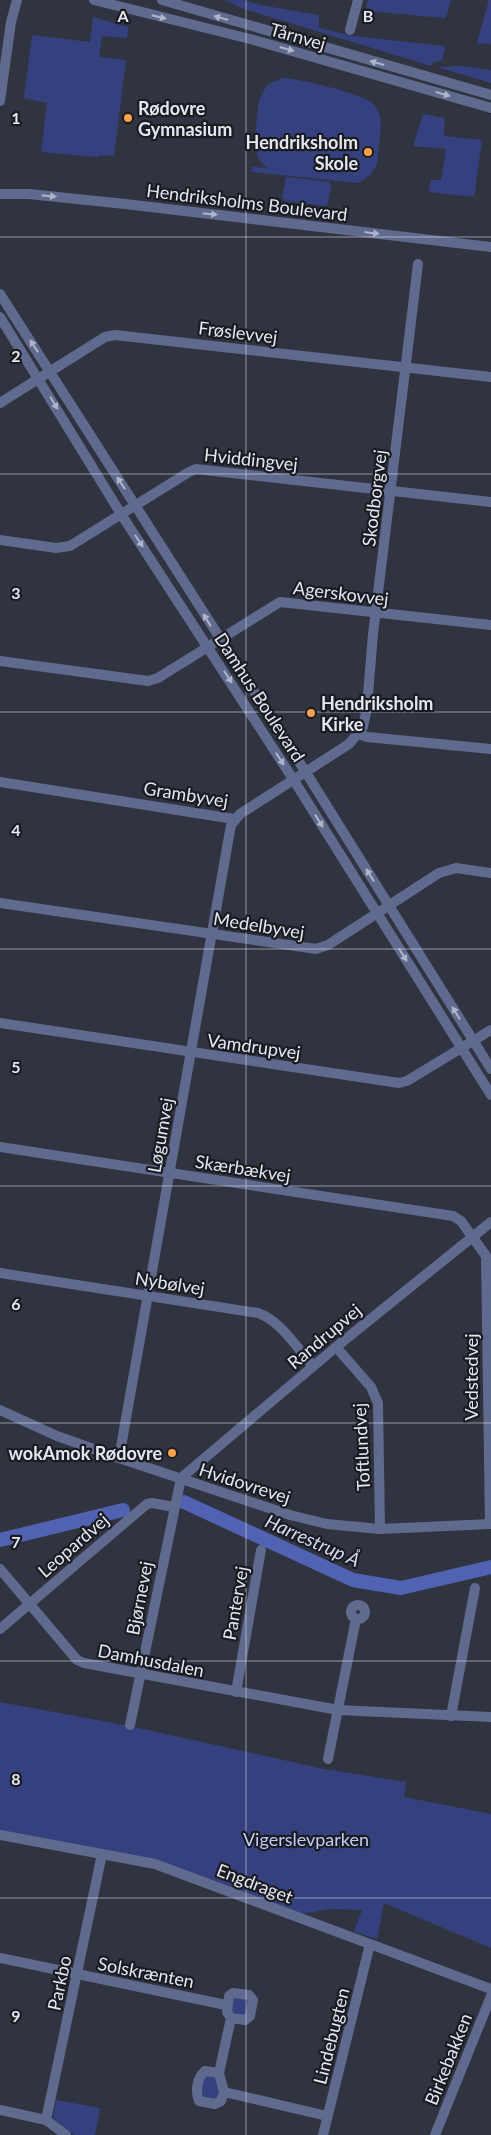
<svg xmlns="http://www.w3.org/2000/svg" width="491" height="2135" viewBox="0 0 491 2135" font-family="Lato,sans-serif">
<rect width="100%" height="100%" fill="#303441"/>
<g fill="#35417f">
<polygon points="225,0 243,0 260,5 319,15 319,28 354,36 445,46 442,61 433,62 431,66 241,8"/>
<polygon points="368,0 451,0 446,18 365,11"/>
<polygon points="489,0 491,0 491,44 477,43"/>
<polygon points="93,17 128,27 127,38 102,36 99,57 126,60 114,156 99,155 98,157 41,152 47,103 24,98 32,35 90,42"/>
<polygon points="462,66 491,70 491,83 437,67"/>
<path d="M 282,78 C 298,78 358,93 371,102 C 374,104 377,108 378,111 C 383,120 380,135 379,145 C 377,166 378,171 359,183 L 251,172 L 252,167 L 268,168 L 259,160 L 254,145 L 259,100 L 267,85 Z"/>
<polygon points="423,114 445,118 444,136 482,140 474,197 429,192 431,180 441,180 446,149 413,146"/>
<polygon points="286,177 329,182 331,185 328,204 325,206 285,201 282,197"/>
<polygon points="0,1702 134,1727 324,1769 406,1782 404,1797 491,1814 491,1948 384,1903 377,1939 354,1932 362,1910 330,1909 300,1914 156,1861 0,1832"/>
<polygon points="232,1996 249,2000 245,2016 231,2014"/>
<polygon points="203,2076 215,2076 219,2090 218,2097 215,2100 202,2098 200,2093"/>
<polygon points="56,2100 100,2108 95,2135 74,2135 53,2118"/>
</g>
<g fill="none" stroke-linecap="round" stroke-linejoin="round">
<g stroke="#5162b3" stroke-width="14">
<polyline points="184,1502 353,1580 401,1588 491,1567"/>
<polyline points="0,1540 123,1510"/>
</g>
<g stroke="#606a8e" stroke-width="10">
<polyline points="94,0 254,40 491,108"/>
<polyline points="162,0 491,95"/>
<polyline points="350,30 358,0"/>
<polyline points="0,101 11,22 17,0"/>
<polyline points="0,194 29,194 125,204 491,247"/>
<polyline points="0,294 305,771 491,1069"/>
<polyline points="0,317 121,514 293,779 491,1095"/>
<polyline points="0,403 105,337 115,335 491,377"/>
<polyline points="0,540 56,548 70,546 189,472 196,469 491,502"/>
<polyline points="0,661 148,681 158,678 280,602 491,625"/>
<polyline points="359,734 367,737 491,749"/>
<polyline points="0,782 234,819"/>
<polyline points="0,903 316,949 328,945 439,873 456,868 491,873"/>
<polyline points="0,1023 399,1083 407,1081 491,1030"/>
<polyline points="0,1147 453,1216 461,1221 486,1256 490,1524"/>
<path d="M 0,1273 L 258,1313 C 281,1321 297,1348 313,1366"/>
<polyline points="336,1347 371,1387 378,1403 380,1529"/>
<polyline points="0,1410 57,1436 119,1458 290,1515 327,1524 380,1529 491,1524"/>
<polyline points="119,1458 231,825 240,814 349,744 363,727 367,707 373,634 418,264"/>
<polyline points="181,1478 336,1347 491,1222"/>
<polyline points="0,1569 77,1660 84,1663 338,1710 491,1717"/>
<circle cx="358" cy="1612" r="7"/>
<polyline points="0,1629 147,1504 152,1503 174,1507"/>
<polyline points="236,1692 261,1550"/>
<polyline points="451,1716 475,1588"/>
<polyline points="130,1725 181,1478"/>
<polyline points="328,1759 356,1619"/>
<polyline points="0,1835 155,1864 491,1989"/>
<polyline points="0,1958 226,2005"/>
<polyline points="219,2073 231,2018 245,2020 250,2016 253,2000 249,1995 233,1993 229,1996 227,2012 231,2018"/>
<path d="M 224,2092 L 221,2101 L 215,2104 L 199,2101 C 195,2091 197,2078 205,2071 L 219,2073 L 224,2092 L 327,2116"/>
<polyline points="0,2110 46,2120 66,2135"/>
<polyline points="46,2120 102,1854"/>
<polyline points="323,2135 370,1944"/>
<polyline points="435,2135 491,1996"/>
</g>
</g>
<defs><path id="oneway-solid" d="M-6-.8H1V-3.2L6.5 0L1 3.2V.8H-6Z" transform="scale(1.25)"/></defs>
<g fill="#b0b5c9">
<use href="#oneway-solid" transform="translate(159 17) rotate(13)"/>
<use href="#oneway-solid" transform="translate(221 18) rotate(-164)"/>
<use href="#oneway-solid" transform="translate(287 49) rotate(16)"/>
<use href="#oneway-solid" transform="translate(377 63) rotate(-164)"/>
<use href="#oneway-solid" transform="translate(443 94) rotate(16)"/>
<use href="#oneway-solid" transform="translate(49 196) rotate(6)"/>
<use href="#oneway-solid" transform="translate(210 214) rotate(6)"/>
<use href="#oneway-solid" transform="translate(372 233) rotate(7)"/>
<use href="#oneway-solid" transform="translate(34 346) rotate(-123)"/>
<use href="#oneway-solid" transform="translate(54 403) rotate(59)"/>
<use href="#oneway-solid" transform="translate(121 483) rotate(-123)"/>
<use href="#oneway-solid" transform="translate(139 541) rotate(57)"/>
<use href="#oneway-solid" transform="translate(207 620) rotate(-122)"/>
<use href="#oneway-solid" transform="translate(228 677) rotate(57)"/>
<use href="#oneway-solid" transform="translate(280 759) rotate(57)"/>
<use href="#oneway-solid" transform="translate(319 821) rotate(58)"/>
<use href="#oneway-solid" transform="translate(370 875) rotate(-122)"/>
<use href="#oneway-solid" transform="translate(403 955) rotate(58)"/>
<use href="#oneway-solid" transform="translate(456 1013) rotate(-122)"/>
</g>
<path fill="none" stroke="#e5e7f0" stroke-width="1" stroke-opacity="0.55" d="M 246,0 L 246,2135M 0,237 L 491,237M 0,474 L 491,474M 0,712 L 491,712M 0,949 L 491,949M 0,1186 L 491,1186M 0,1423 L 491,1423M 0,1661 L 491,1661M 0,1898 L 491,1898"/>
<g fill="#f8a14a" stroke="#1a1c22" stroke-width="2">
<circle cx="128" cy="118" r="5"/>
<circle cx="368" cy="152" r="5"/>
<circle cx="311" cy="713" r="5"/>
<circle cx="172" cy="1453" r="5"/>
</g>
<g text-anchor="middle" dominant-baseline="central" stroke-width="4.5" stroke-linejoin="round" paint-order="stroke">
<g font-size="18" fill="#e5e7f0" stroke="#1a1c22">
<text transform="translate(298 36) rotate(16)">Tårnvej</text>
<text transform="translate(247 202) rotate(7)">Hendriksholms Boulevard</text>
<text transform="translate(238 332) rotate(7)">Frøslevvej</text>
<text transform="translate(251 459) rotate(6)">Hviddingvej</text>
<text transform="translate(374 498) rotate(-83)">Skodborgvej</text>
<text transform="translate(341 593) rotate(7)">Agerskovvej</text>
<text transform="translate(260 697) rotate(57)">Damhus Boulevard</text>
<text transform="translate(186 794) rotate(9)">Grambyvej</text>
<text transform="translate(259 925) rotate(9)">Medelbyvej</text>
<text transform="translate(254 1046) rotate(8)">Vamdrupvej</text>
<text transform="translate(160 1135) rotate(-80)">Løgumvej</text>
<text transform="translate(243 1168) rotate(9)">Skærbækvej</text>
<text transform="translate(170 1283) rotate(9)">Nybølvej</text>
<text transform="translate(324 1336) rotate(-40)">Randrupvej</text>
<text transform="translate(471 1377) rotate(-90)">Vedstedvej</text>
<text transform="translate(361 1447) rotate(-93)">Toftlundvej</text>
<text transform="translate(245 1483) rotate(18)">Hvidovrevej</text>
<text transform="translate(73 1545) rotate(-41)">Leopardvej</text>
<text transform="translate(139 1598) rotate(-79)">Bjørnevej</text>
<text transform="translate(235 1603) rotate(-80)">Pantervej</text>
<text transform="translate(151 1660) rotate(11)">Damhusdalen</text>
<text transform="translate(255 1883) rotate(21)">Engdraget</text>
<text transform="translate(146 1972) rotate(11)">Solskrænten</text>
<text transform="translate(59 1983) rotate(-78)">Parkbo</text>
<text transform="translate(331 2036) rotate(-76)">Lindebugten</text>
<text transform="translate(448 2059) rotate(-68)">Birkebakken</text>
</g>
<g font-size="18" font-weight="bold" fill="#e5e7f0" stroke="#1a1c22" text-anchor="start">
<text x="138" y="108">Rødovre<tspan x="138" dy="21">Gymnasium</tspan></text>
<text x="358" y="142" text-anchor="end">Hendriksholm<tspan x="358" dy="21">Skole</tspan></text>
<text x="321" y="703">Hendriksholm<tspan x="321" dy="21">Kirke</tspan></text>
<text x="162" y="1453" text-anchor="end">wokAmok Rødovre</text>
</g>
<g font-size="18" fill="#bfccf8" stroke="#1a1c22">
<text x="306" y="1839">Vigerslevparken</text>
</g>
<g font-size="19" font-style="italic" fill="#d3daf1" stroke="#1a1c22">
<text transform="translate(313 1540) rotate(24)">Harrestrup Å</text>
</g>
</g>
<g font-size="16" text-anchor="middle" font-weight="bold" fill="#e5e7f0" stroke="#1a1c22" stroke-width="4.5" stroke-linejoin="round" paint-order="stroke">
<text x="123" y="22">A</text>
<text x="368" y="22">B</text>
<text x="16" y="124">1</text>
<text x="16" y="362">2</text>
<text x="16" y="599">3</text>
<text x="16" y="836">4</text>
<text x="16" y="1073">5</text>
<text x="16" y="1310">6</text>
<text x="16" y="1548">7</text>
<text x="16" y="1785">8</text>
<text x="16" y="2022">9</text>
</g>
</svg>
